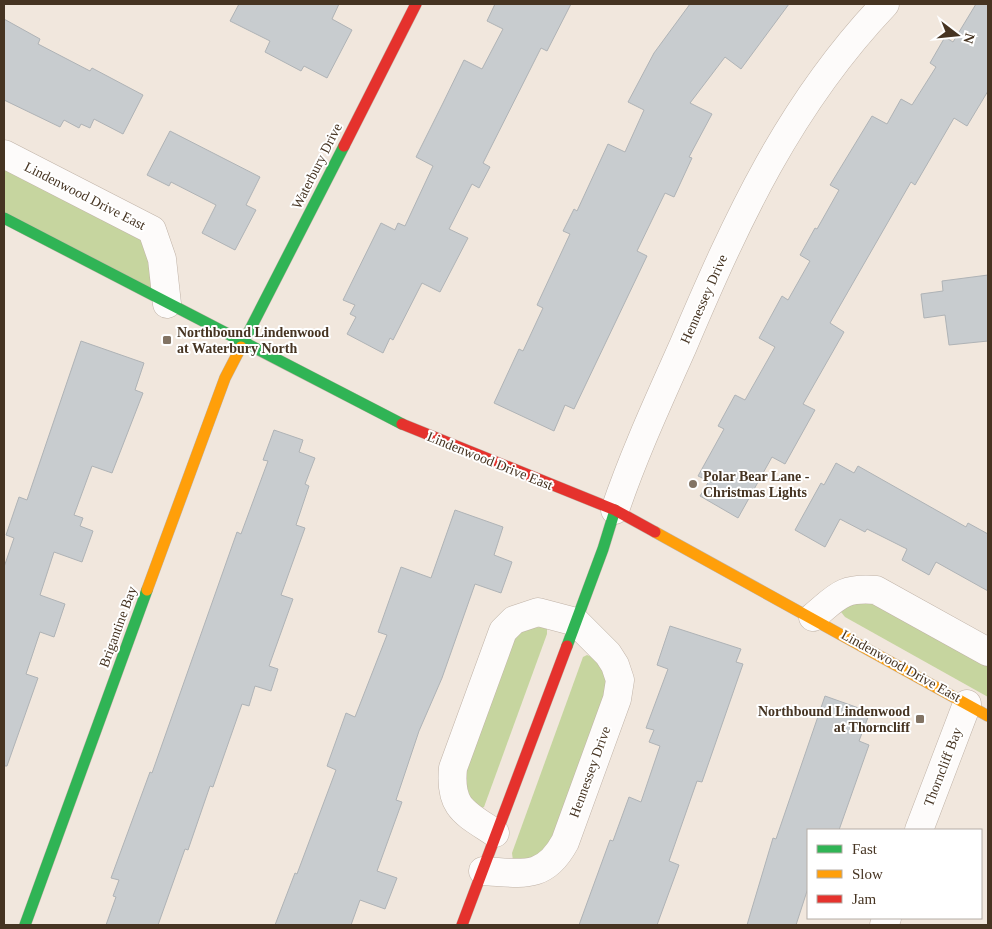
<svg xmlns="http://www.w3.org/2000/svg" width="992" height="929" viewBox="0 0 992 929" font-family="'Times New Roman',serif">
<rect width="100%" height="100%" fill="#f1e7dd"/>
<g fill="#c6d59f">
<polygon points="4,154 152,230 167,304 4,218"/>
<polygon points="866,599 988,664 988,697 845,617 841,612 844,607"/>
<polygon points="542,627 547,629 547,634 484,807 479,809 470,803 463,770 516,635 528,628"/>
<path d="M 587,655 C 604,661 607,679 605,694 L 550,846 L 541,856 L 513,861 L 512,853 L 583,657 Z"/>
</g>
<g fill="#c8cccf" stroke="#afb3b6">
<polygon points="239,4 339,4 332,19 352,30 327,78 304,66 301,71 265,52 270,41 230,21"/>
<polygon points="495,4 571,4 547,51 541,48 483,163 490,167 479,188 472,184 449,229 468,238 440,292 422,283 393,340 390,338 383,353 347,334 356,317 350,314 355,305 343,300 381,223 395,230 398,223 405,226 433,166 416,157 443,103 464,60 482,69 503,29 487,21"/>
<polygon points="690,4 789,4 741,69 725,57 690,103 712,114 689,157 692,158 674,197 665,193 637,251 647,256 574,409 565,405 554,431 494,403 519,349 523,351 543,308 537,305 570,234 563,231 574,209 577,211 608,144 625,152 644,110 628,102 654,53"/>
<polygon points="976,4 988,4 988,91 967,126 954,118 915,185 911,182 830,323 844,332 803,404 815,410 785,464 772,457 738,518 700,496 709,481 698,476 724,429 718,426 735,395 745,400 775,347 759,338 782,296 788,300 810,261 800,255 815,228 817,229 839,190 830,185 872,116 887,124 901,99 912,105 936,67 930,63 945,37 953,42"/>
<polygon points="4,19 40,39 38,44 90,71 92,68 143,95 123,134 94,119 90,128 81,124 79,128 64,120 60,127 4,100"/>
<polygon points="170,131 260,177 246,205 256,210 235,250 202,233 216,205 171,182 169,186 147,175"/>
<polygon points="988,275 988,341 949,345 945,315 924,318 921,294 943,291 942,281"/>
<polygon points="81,341 144,363 135,390 143,393 112,473 92,466 74,515 83,518 80,526 93,531 82,562 54,552 40,595 65,604 54,637 40,632 26,674 38,678 7,766 4,766 4,567 14,538 6,535 19,497 27,500"/>
<polygon points="274,430 303,440 299,452 315,458 305,484 309,486 296,525 305,528 281,595 293,599 269,666 278,669 271,691 255,686 249,706 242,704 213,787 210,786 188,850 185,849 158,925 106,925 116,897 113,896 119,880 111,878 150,772 152,773 237,532 241,534 268,461 263,460"/>
<polygon points="836,463 854,473 858,466 966,527 968,523 988,534 988,591 936,562 929,575 902,560 907,549 867,529 865,532 840,519 825,547 795,530 821,483 824,485"/>
<polygon points="455,510 503,527 494,555 512,562 501,593 475,584 442,678 419,731 396,800 402,802 377,871 397,878 385,909 360,900 351,925 275,925 295,873 297,874 336,770 327,766 346,713 355,717 387,635 378,632 401,567 431,578"/>
<polygon points="670,626 741,649 736,662 743,664 702,782 697,781 669,861 679,865 657,925 579,925 610,840 613,841 629,797 641,802 660,746 649,742 654,730 646,728 668,669 657,665"/>
<polygon points="825,696 870,712 859,741 869,745 839,830 808,830 808,888 796,925 747,925 773,838 776,839"/>
</g>
<g fill="none" stroke-linecap="round" stroke-linejoin="round">
<defs>
<g id="street">
<polyline points="4,154 152,230 162,259 167,304"/>
<path d="M 615,510 C 634,454 659,400 683,346 C 737,219 789,105 885,4"/>
<path d="M 813,617 C 837,597 842,587 876,590 L 988,652"/>
<polyline points="919,830 967,704"/>
<path d="M 483,871 C 521,873 544,881 565,842 L 617,699 L 620,680 L 615,665 L 608,654 L 576,622 L 538,612 L 514,620 L 503,631 L 453,768 C 449,808 465,813 495,833"/>
<polyline points="884,925 887,918"/>
</g>
<g id="fast">
<polyline points="4,218 402,424"/>
<polyline points="241,347 344,146"/>
<polyline points="567,646 603,549 615,510"/>
<polyline points="25,925 147,590"/>
</g>
<g id="slow">
<polyline points="655,532 988,716"/>
<polyline points="147,590 225,378 241,347"/>
</g>
<g id="jam">
<polyline points="344,146 416,4"/>
<polyline points="402,424 615,510 655,532"/>
<polyline points="462,925 567,646"/>
</g>
</defs>
<use href="#street" stroke="#c0b3a7" stroke-width="29"/>
<use href="#fast" stroke="#c0b3a7" stroke-width="12"/>
<use href="#slow" stroke="#c0b3a7" stroke-width="12"/>
<use href="#jam" stroke="#c0b3a7" stroke-width="12"/>
<use href="#street" stroke="#fdfbfa" stroke-width="28"/>
<use href="#fast" stroke="#30b455" stroke-width="11"/>
<use href="#slow" stroke="#ff9f0a" stroke-width="11"/>
<use href="#jam" stroke="#e5322d" stroke-width="11"/>
</g>
<g fill="#827363" stroke="#fff" stroke-width="2">
<rect x="162" y="335" width="10" height="10" rx="2.5"/>
<circle cx="693" cy="484" r="5"/>
<rect x="915" y="714" width="10" height="10" rx="2.5"/>
</g>
<g text-anchor="middle" dominant-baseline="central" stroke-width="4" stroke-linejoin="round" paint-order="stroke">
<g font-size="14" fill="#463422" stroke="#fff">
<text transform="translate(317 166) rotate(-63)">Waterbury Drive</text>
<text transform="translate(85 196) rotate(27)">Lindenwood Drive East</text>
<text transform="translate(704 299) rotate(-66)">Hennessey Drive</text>
<text transform="translate(490 461) rotate(22)">Lindenwood Drive East</text>
<text transform="translate(118 627) rotate(-70)">Brigantine Bay</text>
<text transform="translate(901 666) rotate(29)">Lindenwood Drive East</text>
<text transform="translate(943 767) rotate(-69)">Thorncliff Bay</text>
<text transform="translate(590 772) rotate(-70)">Hennessey Drive</text>
</g>
<g font-size="14" font-weight="bold" fill="#463422" stroke="#fff" text-anchor="start">
<text x="177" y="332">Northbound Lindenwood<tspan x="177" dy="16">at Waterbury North</tspan></text>
<text x="703" y="476">Polar Bear Lane -<tspan x="703" dy="16">Christmas Lights</tspan></text>
<text x="910" y="711" text-anchor="end">Northbound Lindenwood<tspan x="910" dy="16">at Thorncliff</tspan></text>
</g>
</g>
<rect width="992" height="929" fill="none" stroke="#463422" stroke-width="10"/>
<rect x="807" y="829" width="175" height="90" fill="#ffffff" stroke="#b5aea7"/>
<rect x="817" y="845" width="25" height="8" fill="#30b455" stroke="#b5aea7"/>
<text x="852" y="854" font-size="15" fill="#463422">Fast</text>
<rect x="817" y="870" width="25" height="8" fill="#ff9f0a" stroke="#b5aea7"/>
<text x="852" y="879" font-size="15" fill="#463422">Slow</text>
<rect x="817" y="895" width="25" height="8" fill="#e5322d" stroke="#b5aea7"/>
<text x="852" y="904" font-size="15" fill="#463422">Jam</text>
<g transform="translate(957 35) rotate(106)" stroke="#ffffff" stroke-width="4" paint-order="stroke">
<path d="M0-4L9 19L0 12L-9 19Z" fill="#463422"/>
<text y="-8" font-size="14" font-weight="bold" text-anchor="middle" fill="#463422">N</text>
</g>
</svg>
